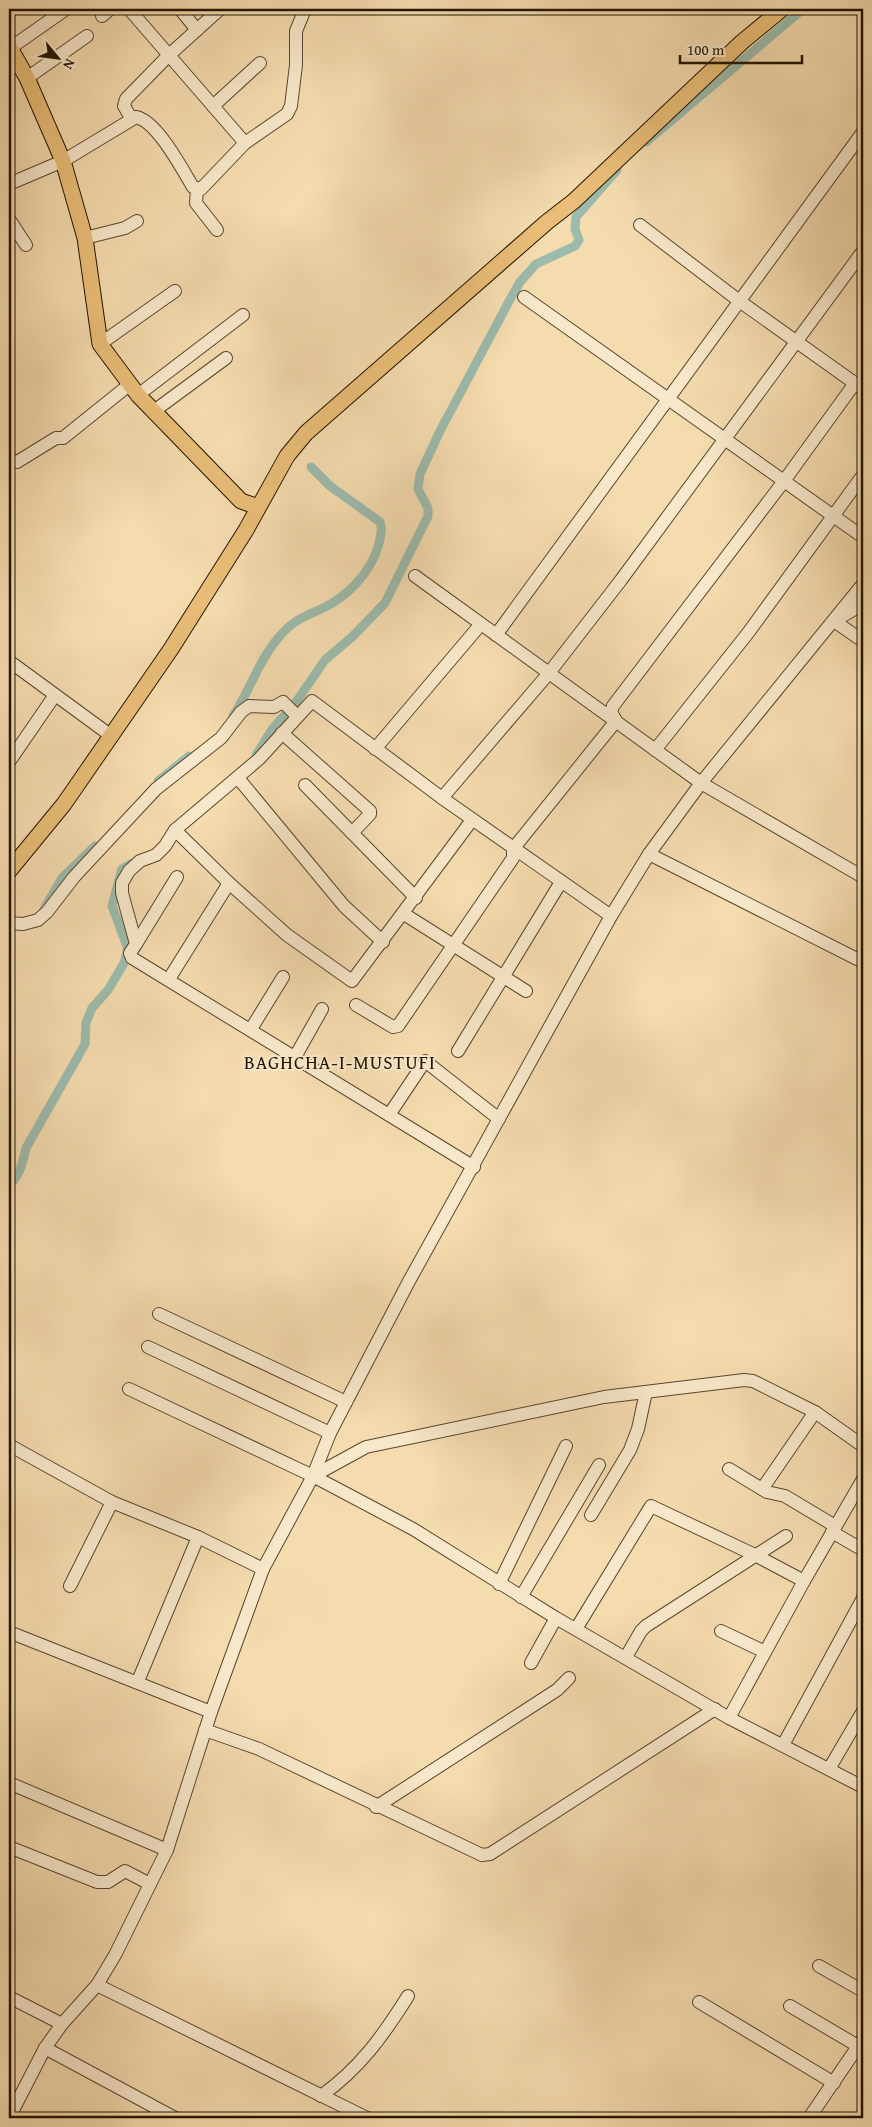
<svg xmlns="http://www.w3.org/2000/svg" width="872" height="2127" viewBox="0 0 872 2127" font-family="'Gentium Book Plus',serif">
<rect width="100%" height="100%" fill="#f5dcaf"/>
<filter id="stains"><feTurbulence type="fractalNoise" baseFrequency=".004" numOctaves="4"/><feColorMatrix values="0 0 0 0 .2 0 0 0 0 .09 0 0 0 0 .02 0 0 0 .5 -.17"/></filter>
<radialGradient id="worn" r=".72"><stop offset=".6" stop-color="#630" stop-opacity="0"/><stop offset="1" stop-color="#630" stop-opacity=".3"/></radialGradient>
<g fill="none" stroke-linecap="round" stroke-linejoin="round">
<g stroke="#9cbbad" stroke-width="9">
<polyline points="646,142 803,9"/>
<path d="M 233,716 C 250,690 259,660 279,637 C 293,620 304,617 323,608 C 347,597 370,573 378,547 C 380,538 383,531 380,522 L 330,486 L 311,467"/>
<polyline points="256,755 273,728 294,705 325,660 352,637 385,603 428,516 428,508 418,489 420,474 440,431 507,305 520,282 536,264 575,246 579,240 575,229 576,217 617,170"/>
<polyline points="158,781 189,756"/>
<polyline points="44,909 62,878 95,846"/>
<path d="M 9,1185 C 20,1177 23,1161 26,1148 L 85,1044 L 86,1023 L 92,1008 L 108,990 L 124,963 L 128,949 L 112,906 L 122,869 L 132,863"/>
</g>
<defs>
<g id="minor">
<polyline points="129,9 245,143"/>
<polyline points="180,9 197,30"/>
<polyline points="102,16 110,9"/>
<polyline points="9,49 66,9"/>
<polyline points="27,78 87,36"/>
<polyline points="213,106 260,63"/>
<polyline points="131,118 124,106 126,99 168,56 220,9"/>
<path d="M 9,184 L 63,161 L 136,117 C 157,121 182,169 193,187 L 201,189 L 245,143 L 287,114 L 291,106 L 296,65 L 296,31 L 305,9"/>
<polyline points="197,189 196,203 217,230"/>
<polyline points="9,219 26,245"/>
<polyline points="640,225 738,300 863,389"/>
<polyline points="85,238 125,228 137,221"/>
<polyline points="524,297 863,537"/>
<polyline points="100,344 175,291"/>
<polyline points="138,395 243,315"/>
<polyline points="154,411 226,358"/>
<polyline points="9,459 17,462 56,438 63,438 129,385"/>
<polyline points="415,576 701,783 863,877"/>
<polyline points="863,604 834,621 863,641"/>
<polyline points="496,635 863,132"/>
<polyline points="9,661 110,735"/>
<polyline points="282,733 370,811 370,814 352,833"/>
<polyline points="375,749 481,624"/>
<polyline points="655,750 748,633 863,475"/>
<polyline points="9,762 55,695"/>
<polyline points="238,778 344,906 383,942"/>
<polyline points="305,785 416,898"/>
<polyline points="442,798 549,673 621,580 863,251"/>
<polyline points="175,830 229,883 287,935 352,981 472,820"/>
<polyline points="649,854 863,962"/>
<polyline points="404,914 526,991"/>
<polyline points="9,923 23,924 38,920 47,912 74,877 156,789 221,738 241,712 249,706 274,707 283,702 297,716"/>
<polyline points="136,944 177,877"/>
<polyline points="169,979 229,883"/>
<polyline points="356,1005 393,1027 398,1026 513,858 513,849 616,721 611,712 613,706 784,481 855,383"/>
<polyline points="251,1029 283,977"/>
<polyline points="458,1051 561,882"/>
<polyline points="295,1057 322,1009"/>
<polyline points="389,1115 425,1061 499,1119"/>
<polyline points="474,1167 132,958 130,953 136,944 122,893 122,883 129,871 140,861 156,855 165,846 175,830 259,759 312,701 442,798 611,916"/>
<polyline points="159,1314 346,1402"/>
<polyline points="148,1347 330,1433"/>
<polyline points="129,1389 313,1476 413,1529 556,1618 729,1718 863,1787"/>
<polyline points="9,1445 112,1502 198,1537 263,1569"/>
<polyline points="729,1469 767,1492 785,1496 835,1526"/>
<polyline points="313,1476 366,1447 604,1397 744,1380 753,1381 815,1412 863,1446"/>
<polyline points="762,1489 815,1412"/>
<polyline points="591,1515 630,1450 638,1429 646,1392"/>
<polyline points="832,1532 863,1550"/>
<polyline points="499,1584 566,1446"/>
<polyline points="70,1586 112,1502"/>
<polyline points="521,1597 599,1465"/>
<polyline points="576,1629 651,1506 755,1555 804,1581"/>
<polyline points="721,1631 765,1652"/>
<polyline points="9,1632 211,1712"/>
<polyline points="626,1657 641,1631 646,1626 786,1536"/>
<polyline points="531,1663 556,1618"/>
<polyline points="138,1681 198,1537"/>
<polyline points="729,1718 804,1581 863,1479"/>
<polyline points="205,1730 259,1749 482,1855 490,1854 715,1709"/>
<polyline points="783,1745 863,1598"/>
<polyline points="829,1769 863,1711"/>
<polyline points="9,1783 167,1850"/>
<polyline points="376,1807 557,1690 569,1678"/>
<polyline points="9,1847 97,1882 108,1882 125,1871 150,1884"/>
<polyline points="819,1966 863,1991"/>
<polyline points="97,1985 367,2118"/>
<polyline points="9,1997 62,2024"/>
<polyline points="699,2002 834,2083"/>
<polyline points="790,2006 858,2046"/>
<polyline points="45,2048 175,2118"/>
<path d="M 321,2096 C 360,2068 383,2036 408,1996"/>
<polyline points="9,2118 45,2048 62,2024 97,1985 115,1955 167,1850 211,1712 263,1569 313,1476 330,1433 408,1283 611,916 649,854 701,783 863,584"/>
<polyline points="809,2118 863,2039"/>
</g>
<g id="major">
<polyline points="9,46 27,78 63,161 85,238 100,344 138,395 241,501 258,507"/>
<polyline points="9,871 64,804 171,649 246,530 287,456 306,433 547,222 574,201 742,42 782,9"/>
</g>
</defs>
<use href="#minor" stroke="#58462c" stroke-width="14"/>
<use href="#major" stroke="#231401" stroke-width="17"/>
<use href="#minor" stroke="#f8e8cb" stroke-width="12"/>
<use href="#major" stroke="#eabe78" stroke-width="15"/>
</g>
<g text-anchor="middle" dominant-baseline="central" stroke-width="4" stroke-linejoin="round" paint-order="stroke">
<g font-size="19" letter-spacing="1" fill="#231401" stroke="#f8e8cb">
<text x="340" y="1062">BAGHCHA-I-MUSTUFI</text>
</g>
</g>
<rect width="872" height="2127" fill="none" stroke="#f5dcaf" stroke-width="30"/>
<rect x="10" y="10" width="852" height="2107" fill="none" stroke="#231401" stroke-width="2.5"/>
<rect x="15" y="15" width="842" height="2097" fill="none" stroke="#231401"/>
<g transform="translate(58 58) rotate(119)" stroke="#f8e8cb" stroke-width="4" paint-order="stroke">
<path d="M0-4L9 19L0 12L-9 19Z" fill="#231401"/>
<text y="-8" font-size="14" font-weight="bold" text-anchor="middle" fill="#231401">N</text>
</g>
<path d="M680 55v8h122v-8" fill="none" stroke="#231401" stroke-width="2.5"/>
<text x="687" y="55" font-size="15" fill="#231401" stroke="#f8e8cb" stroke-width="4" paint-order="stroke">100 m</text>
<rect width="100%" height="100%" filter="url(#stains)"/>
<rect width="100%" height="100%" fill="url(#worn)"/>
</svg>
